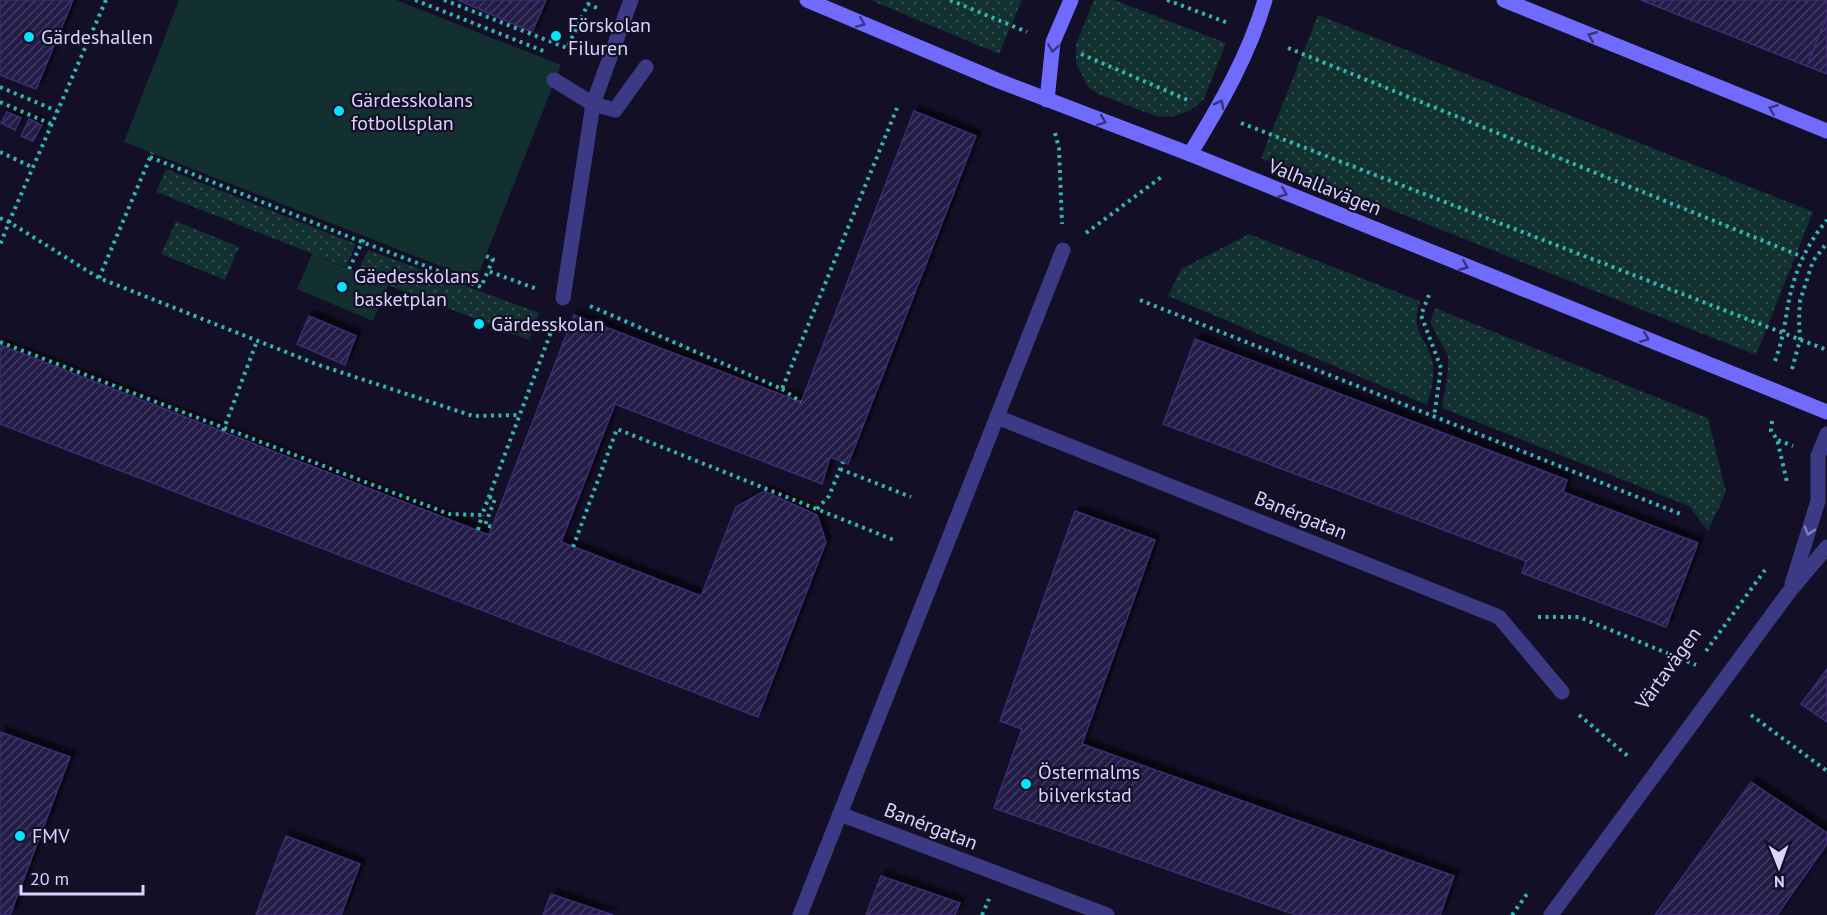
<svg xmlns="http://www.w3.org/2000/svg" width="1827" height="915" viewBox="0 0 1827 915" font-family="'PT Sans',sans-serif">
<defs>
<pattern id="grass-dots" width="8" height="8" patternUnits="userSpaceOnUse" patternTransform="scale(1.5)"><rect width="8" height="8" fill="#12302f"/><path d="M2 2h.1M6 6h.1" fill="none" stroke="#344d4e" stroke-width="1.8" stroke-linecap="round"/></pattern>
<pattern id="building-hatch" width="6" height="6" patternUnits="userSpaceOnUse" patternTransform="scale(1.5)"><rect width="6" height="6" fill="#241b47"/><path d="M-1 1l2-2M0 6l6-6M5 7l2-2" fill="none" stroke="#433b63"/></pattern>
<filter id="shadow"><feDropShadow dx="5.5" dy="-5.5" stdDeviation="1.5" flood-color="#0009"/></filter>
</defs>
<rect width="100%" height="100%" fill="#130f26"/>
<g fill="url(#grass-dots)">
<polygon points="870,0 1022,0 999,54"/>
<polygon points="1094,0 1114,0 1226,43 1204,99 1191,110 1172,117 1155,116 1098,94 1088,87 1076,63 1076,44"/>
<polygon points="1318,15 1813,212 1756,355 1261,158"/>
<polygon points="166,169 356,244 346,267 156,192"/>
<polygon points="176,221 239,247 225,280 161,254"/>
<path d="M 1249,234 L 1420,301 C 1410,332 1424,333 1432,359 C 1436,373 1431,391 1427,405 L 1168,296 L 1181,269 Z"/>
<polygon points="368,250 539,313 529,340 357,273"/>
<polygon points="1435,308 1708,418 1726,492 1708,531 1689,506 1442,408 1448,370 1448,356 1430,322"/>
</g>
<g fill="#12302f">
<polygon points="179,0 396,0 561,65 476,280 124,142"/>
<polygon points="312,254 388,285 373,321 297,289"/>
</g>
<g fill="url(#building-hatch)" stroke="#3b2d73" stroke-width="1.5" filter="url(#shadow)">
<polygon points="0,0 73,0 36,89 0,75"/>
<polygon points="458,0 546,0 532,32"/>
<polygon points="1641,0 1827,0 1827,15 1807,66"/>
<polygon points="1827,15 1827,74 1807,66"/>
<polygon points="914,111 976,136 848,464 830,457 822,484 615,404 561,542 701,596 736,507 764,491 817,515 826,542 758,717 0,424 0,345 489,535 574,315 801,402"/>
<polygon points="7,112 21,118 15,130 1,123"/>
<polygon points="29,119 42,125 33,141 21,136"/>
<polygon points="309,316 356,336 345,365 297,344"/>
<polygon points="1195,339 1567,480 1563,492 1698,543 1666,627 1522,573 1526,561 1163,424"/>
<polygon points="1075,511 1155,540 1082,744 1454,876 1440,915 1296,915 994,808 1022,729 1000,721"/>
<polygon points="1827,669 1827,722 1801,704"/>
<polygon points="0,732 70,757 10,915 0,915"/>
<polygon points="1751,782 1827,833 1827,844 1777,915 1655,915"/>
<polygon points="286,836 360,864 341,915 256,915"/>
<polygon points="881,876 960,903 955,915 866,915"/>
<polygon points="551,894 613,915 543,915"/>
</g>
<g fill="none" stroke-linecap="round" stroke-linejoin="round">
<g stroke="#2fb8b0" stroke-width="4" stroke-dasharray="3 4.5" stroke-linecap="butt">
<polyline points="106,0 9,222 99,278 316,364 473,416 520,415"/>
<polyline points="415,0 546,52"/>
<polyline points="444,0 567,48 588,4 597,8"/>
<polyline points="950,0 1027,32"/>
<polyline points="1167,0 1228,23"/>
<polyline points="1288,48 1803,257"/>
<polyline points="1081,54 1190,101"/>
<polyline points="0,87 57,111"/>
<polyline points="0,102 51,124"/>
<polyline points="1241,123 1827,350"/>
<polyline points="1055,133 1059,148 1062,224"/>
<polyline points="0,152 32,167"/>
<polyline points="150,157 362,242 481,287 488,271"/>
<polyline points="0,218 9,222 0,245"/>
<polyline points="1086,233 1164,175"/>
<polyline points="486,256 493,259 488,271 537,289"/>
<polyline points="349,269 365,236"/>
<polyline points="99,278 152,153"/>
<polyline points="1429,295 1421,315 1441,368 1434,417"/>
<polyline points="1140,300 1683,515"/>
<polyline points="590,306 782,389 897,108"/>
<polyline points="0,342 449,514 482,515 554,324"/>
<path d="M 1775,361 C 1782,342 1785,324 1788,305 C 1794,273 1806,245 1827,220"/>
<polyline points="1792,369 1800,340 1799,320 1800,301 1813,261 1827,243"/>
<polyline points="782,389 801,402"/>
<polyline points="1772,421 1771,431 1777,439 1787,482"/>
<polyline points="223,431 257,341"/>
<polyline points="1778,440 1793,446"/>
<polyline points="840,469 911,497"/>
<polyline points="489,497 495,499 485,525 492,527"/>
<polyline points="817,509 829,496 843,462"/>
<polyline points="478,530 482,515"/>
<polyline points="573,547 617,429 894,540"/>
<polyline points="1538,617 1579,617 1696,665"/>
<polyline points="1706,651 1765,570"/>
<polyline points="1579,715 1629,757"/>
<polyline points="1751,715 1827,771"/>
<polyline points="982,915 989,899"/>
<polyline points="1512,915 1527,894"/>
</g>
<g stroke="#3d3a85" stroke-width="15">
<polyline points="554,80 593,104 615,110 646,67"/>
<polyline points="563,298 593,104 631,0"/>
</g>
<g stroke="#3d3a85" stroke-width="15">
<polyline points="997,417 1499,617 1562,692"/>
<polyline points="840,814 1107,915"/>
<polyline points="800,915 1063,250"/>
</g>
<g stroke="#3d3a85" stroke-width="15">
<polyline points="1792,584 1818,501 1818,456 1827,434"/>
<polyline points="1551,915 1789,592 1827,547"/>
</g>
<g stroke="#6f6bff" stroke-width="15">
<polyline points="807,0 999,81 1190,154 1827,412"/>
<polyline points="1504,0 1827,131"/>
<polyline points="1047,100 1053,42 1071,0"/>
<path d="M 1190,154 C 1220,105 1249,55 1265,0"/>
</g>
</g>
<defs><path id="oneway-chevron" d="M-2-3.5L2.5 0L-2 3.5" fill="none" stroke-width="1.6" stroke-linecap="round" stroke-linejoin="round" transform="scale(1.5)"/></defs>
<g stroke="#38347d">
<use href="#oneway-chevron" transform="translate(861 23) rotate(23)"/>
<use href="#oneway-chevron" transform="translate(1592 36) rotate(-158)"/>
<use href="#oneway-chevron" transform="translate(1053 48) rotate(99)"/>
<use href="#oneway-chevron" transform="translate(1220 104) rotate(-63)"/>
<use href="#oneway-chevron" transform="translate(1773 109) rotate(-158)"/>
<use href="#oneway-chevron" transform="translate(1102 121) rotate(21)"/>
<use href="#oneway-chevron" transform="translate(1283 193) rotate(22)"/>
<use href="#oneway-chevron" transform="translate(1464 266) rotate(22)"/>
<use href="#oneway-chevron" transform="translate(1645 338) rotate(22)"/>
</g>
<use stroke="#837fbc" href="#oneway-chevron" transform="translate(1809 531) rotate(107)"/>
<g fill="#00e5ff" stroke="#130f26" stroke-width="2">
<circle cx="556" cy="36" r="6"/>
<circle cx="29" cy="37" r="6"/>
<circle cx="339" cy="111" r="6"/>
<circle cx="342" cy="287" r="6"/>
<circle cx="479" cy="324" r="6"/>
<circle cx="1026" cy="784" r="6"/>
<circle cx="20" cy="836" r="6"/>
</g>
<g text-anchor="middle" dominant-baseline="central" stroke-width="4.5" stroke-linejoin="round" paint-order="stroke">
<g font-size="20" fill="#d9d4ff" stroke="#130f26" text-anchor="start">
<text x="568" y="25">Förskolan<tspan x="568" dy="23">Filuren</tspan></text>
<text x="41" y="37">Gärdeshallen</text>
<text x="351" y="100">Gärdesskolans<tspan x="351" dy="23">fotbollsplan</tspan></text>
<text x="354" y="276">Gäedesskolans<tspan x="354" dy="23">basketplan</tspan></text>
<text x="491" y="324">Gärdesskolan</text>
<text x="1038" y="772">Östermalms<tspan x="1038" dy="23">bilverkstad</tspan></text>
<text x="32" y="836">FMV</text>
</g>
<g font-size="20" fill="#d9d4ff" stroke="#130f26">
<text transform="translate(1325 187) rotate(22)">Valhallavägen</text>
<text transform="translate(1301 515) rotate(22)">Banérgatan</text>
<text transform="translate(1668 668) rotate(-54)">Värtavägen</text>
<text transform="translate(931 826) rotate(21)">Banérgatan</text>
</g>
</g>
<g transform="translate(1779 867) rotate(179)" stroke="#130f26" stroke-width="4.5" paint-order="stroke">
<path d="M0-4.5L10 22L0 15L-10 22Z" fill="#d9d4ff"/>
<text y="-9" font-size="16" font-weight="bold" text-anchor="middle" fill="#d9d4ff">N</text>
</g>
<path d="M21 885v9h122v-9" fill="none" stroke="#d9d4ff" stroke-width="3"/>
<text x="30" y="885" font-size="18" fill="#d9d4ff" stroke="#130f26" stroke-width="4.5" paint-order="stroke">20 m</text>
</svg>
